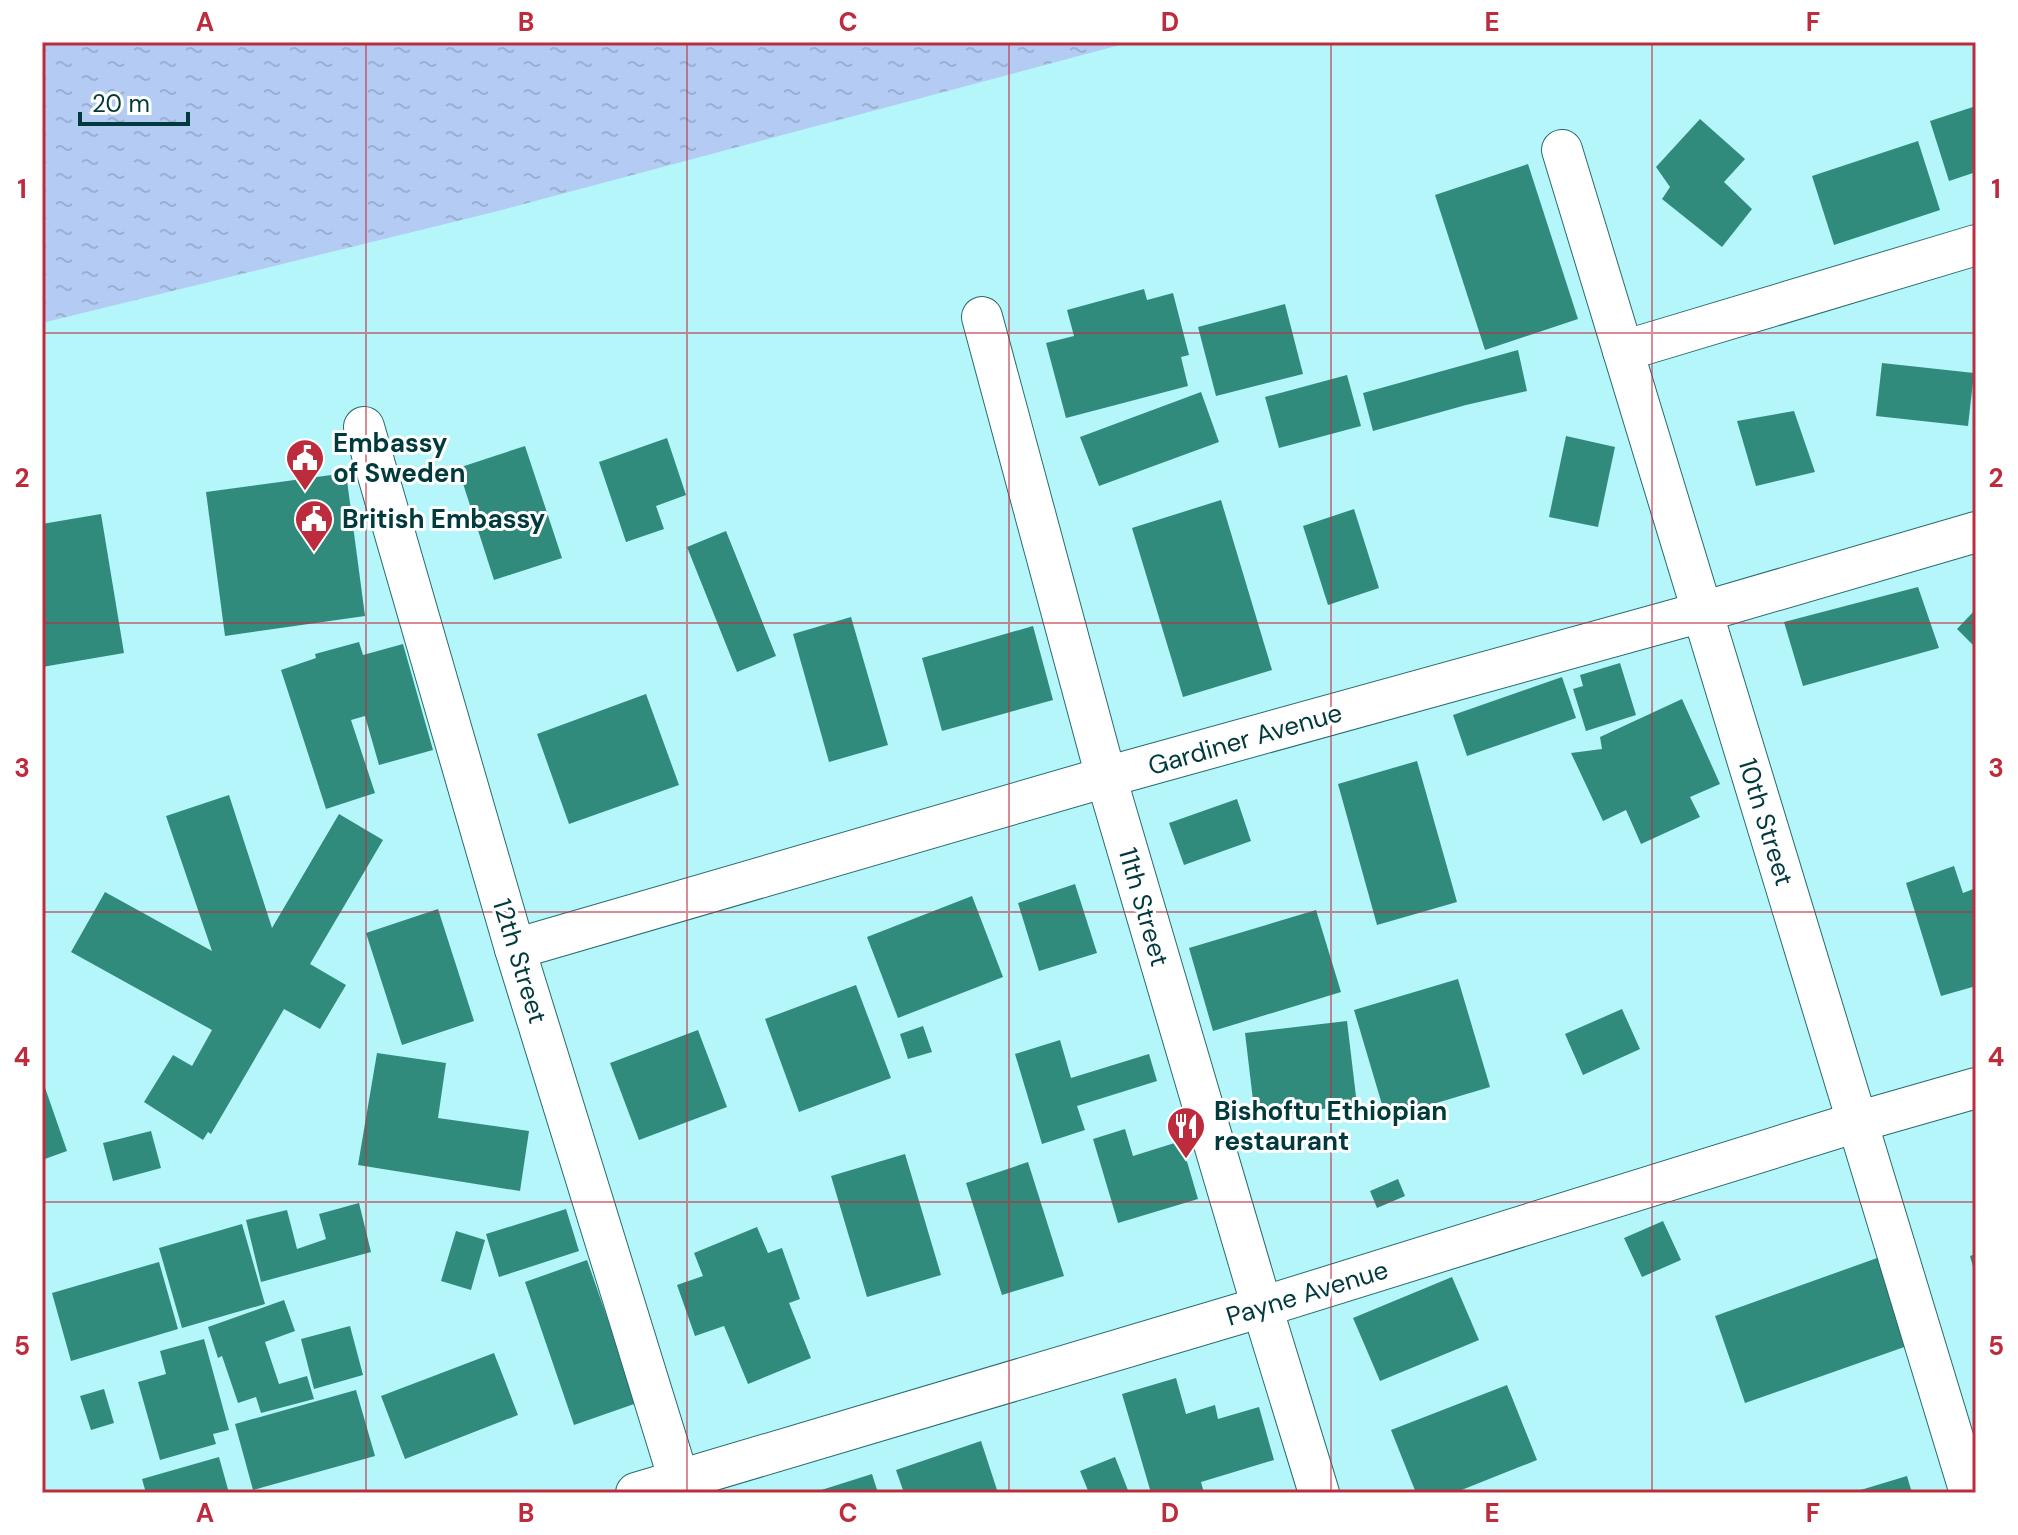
<svg xmlns="http://www.w3.org/2000/svg" width="2018" height="1535" viewBox="0 0 2018 1535" font-family="'DM Sans',sans-serif">
<defs>
<pattern id="water-ripples" width="26" height="14" patternUnits="userSpaceOnUse" patternTransform="scale(2)"><rect width="26" height="14" fill="#b4ccf4"/><path d="M2 4q2-2 4 0t4 0M15 11q2-2 4 0t4 0" fill="none" stroke="#99b0d2"/></pattern>
</defs>
<rect width="100%" height="100%" fill="#b4f6fa"/>
<polygon fill="url(#water-ripples)" points="42,42 1131,42 498,211 42,323"/>
<g fill="#318b7c">
<polygon points="1976,106 1976,172 1949,181 1930,121"/>
<polygon points="1700,119 1745,159 1724,182 1752,209 1722,247 1662,199 1670,187 1656,167"/>
<polygon points="1918,141 1940,210 1834,245 1812,176"/>
<polygon points="1528,164 1578,319 1485,350 1435,195"/>
<polygon points="1144,289 1147,300 1173,293 1189,355 1181,357 1188,386 1066,418 1046,343 1074,336 1067,310"/>
<polygon points="1285,304 1303,374 1216,396 1198,327"/>
<polygon points="1518,350 1527,391 1466,405 1373,431 1363,393"/>
<polygon points="1882,363 1974,373 1968,426 1876,416"/>
<polygon points="1347,375 1361,426 1279,448 1265,397"/>
<polygon points="1201,392 1219,442 1099,486 1080,437"/>
<polygon points="1794,411 1815,472 1756,486 1737,421"/>
<polygon points="1566,436 1615,447 1598,527 1549,517"/>
<polygon points="667,438 686,495 656,506 664,529 626,542 599,462"/>
<polygon points="525,446 562,558 494,580 458,468"/>
<polygon points="346,473 365,616 225,636 206,492"/>
<polygon points="1221,500 1272,670 1183,697 1132,528"/>
<polygon points="1354,509 1379,588 1328,605 1303,526"/>
<polygon points="101,514 124,653 42,667 42,524"/>
<polygon points="726,531 776,656 737,672 687,547"/>
<polygon points="1918,587 1939,648 1803,686 1784,622"/>
<polygon points="1976,609 1976,648 1957,629"/>
<polygon points="851,617 888,745 829,762 793,634"/>
<polygon points="1033,626 1053,700 942,731 922,658"/>
<polygon points="359,642 363,655 403,644 433,750 379,765 365,716 351,720 375,793 326,809 281,670 316,658 315,654"/>
<polygon points="1620,663 1636,715 1586,731 1573,689 1583,686 1580,675"/>
<polygon points="1562,677 1576,718 1467,756 1453,715"/>
<polygon points="646,694 679,785 569,824 537,734"/>
<polygon points="1682,699 1720,784 1690,797 1700,817 1641,844 1626,810 1603,821 1571,753 1602,749 1600,737"/>
<polygon points="1417,761 1457,902 1377,925 1338,784"/>
<polygon points="229,795 272,928 339,814 383,840 310,964 346,985 320,1029 284,1009 211,1134 208,1132 203,1140 144,1102 173,1055 192,1066 212,1030 71,952 105,892 212,951 166,816"/>
<polygon points="1237,799 1251,841 1184,865 1169,823"/>
<polygon points="1954,866 1963,893 1976,888 1976,986 1941,996 1906,883"/>
<polygon points="1075,884 1097,953 1039,971 1018,903"/>
<polygon points="972,896 1003,977 898,1018 867,937"/>
<polygon points="438,909 474,1021 402,1045 366,933"/>
<polygon points="1316,910 1341,992 1213,1031 1189,948"/>
<polygon points="1458,979 1490,1087 1386,1118 1354,1010"/>
<polygon points="856,985 891,1078 799,1112 765,1019"/>
<polygon points="1622,1009 1640,1049 1583,1075 1565,1034"/>
<polygon points="1347,1021 1357,1105 1255,1117 1245,1033"/>
<polygon points="923,1026 932,1052 908,1059 900,1034"/>
<polygon points="698,1030 727,1107 639,1140 610,1063"/>
<polygon points="1060,1040 1071,1078 1149,1054 1157,1081 1077,1106 1085,1130 1042,1144 1015,1054"/>
<polygon points="377,1053 446,1063 438,1118 529,1131 520,1191 358,1165"/>
<polygon points="42,1079 67,1151 42,1160"/>
<polygon points="1125,1129 1133,1156 1181,1141 1198,1199 1118,1223 1093,1139"/>
<polygon points="151,1131 161,1168 113,1181 103,1143"/>
<polygon points="905,1154 941,1275 867,1297 831,1176"/>
<polygon points="1028,1162 1064,1276 1002,1295 966,1183"/>
<polygon points="1398,1179 1405,1196 1377,1208 1370,1191"/>
<polygon points="359,1203 371,1252 261,1282 246,1220 287,1210 297,1249 326,1239 319,1214"/>
<polygon points="566,1209 579,1251 499,1277 486,1234"/>
<polygon points="1663,1221 1681,1260 1642,1277 1624,1238"/>
<polygon points="242,1224 265,1304 182,1328 159,1248"/>
<polygon points="757,1227 768,1253 782,1248 800,1299 789,1303 811,1358 748,1384 724,1326 695,1336 677,1285 703,1276 694,1253"/>
<polygon points="456,1231 485,1240 471,1290 441,1281"/>
<polygon points="1976,1254 1976,1274 1975,1274 1970,1256"/>
<polygon points="1880,1257 1910,1345 1745,1403 1715,1316"/>
<polygon points="587,1260 637,1403 574,1425 525,1282"/>
<polygon points="159,1262 178,1329 71,1361 52,1293"/>
<polygon points="1452,1277 1479,1340 1380,1381 1353,1318"/>
<polygon points="284,1300 295,1331 265,1342 279,1384 307,1376 314,1399 261,1413 256,1397 238,1403 222,1356 218,1358 208,1327"/>
<polygon points="350,1326 363,1375 314,1389 301,1339"/>
<polygon points="204,1339 229,1430 213,1434 216,1444 160,1460 138,1382 166,1374 160,1351"/>
<polygon points="494,1353 518,1415 405,1459 381,1396"/>
<polygon points="1176,1378 1186,1414 1215,1405 1218,1419 1259,1407 1274,1460 1201,1482 1204,1493 1151,1493 1122,1394"/>
<polygon points="1507,1385 1537,1460 1454,1493 1416,1493 1391,1430"/>
<polygon points="104,1389 114,1423 91,1430 80,1396"/>
<polygon points="356,1390 375,1456 253,1490 235,1424"/>
<polygon points="981,1441 998,1493 904,1493 896,1470"/>
<polygon points="219,1457 229,1493 146,1493 142,1479"/>
<polygon points="1115,1457 1129,1493 1089,1493 1080,1471"/>
<polygon points="872,1474 878,1493 816,1493 815,1492"/>
<polygon points="1907,1476 1912,1493 1854,1493 1854,1492"/>
</g>
<g fill="none" stroke-linecap="round" stroke-linejoin="round">
<defs>
<g id="minor">
<polyline points="1562,150 1970,1493"/>
<polyline points="982,317 1106,777 1262,1307 1319,1493"/>
<polyline points="1623,351 1976,245"/>
<polyline points="364,427 515,949 683,1493"/>
<polyline points="515,949 1106,777 1702,612 1976,532"/>
<polyline points="636,1493 1262,1307 1857,1122 1976,1088"/>
</g>
</defs>
<use href="#minor" stroke="#296b6e" stroke-width="42"/>
<use href="#minor" stroke="#fff" stroke-width="40"/>
</g>
<path fill="none" stroke="#bd2c3c" stroke-width="2" stroke-opacity="0.55" d="M 366,42 L 366,1493M 687,42 L 687,1493M 1009,42 L 1009,1493M 1331,42 L 1331,1493M 1652,42 L 1652,1493M 42,333 L 1976,333M 42,623 L 1976,623M 42,912 L 1976,912M 42,1202 L 1976,1202"/>
<defs>
<symbol id="civic-pin" viewBox="-11 -11 22 30"><path d="M0 17L-7.5 6A9.5 9.5 0 1 1 7.5 6Z" fill="#bd2c3c" stroke="#fff"/><path d="M-.6-6.5H3V-4.5H.6V-3L4-1V1h2V6H-6V1h2V-1L-.6-3ZM-1.2 2.5V6h2.4V2.5Z" fill="#fff"/></symbol>
<symbol id="restaurant-pin" viewBox="-11 -11 22 30"><path d="M0 17L-7.5 6A9.5 9.5 0 1 1 7.5 6Z" fill="#bd2c3c" stroke="#fff"/><path d="M-5-6h1v4h1v-4h1v4h1v-4h1v5L-1.5 .5V6h-2V.5L-5-1ZM5-6V6H3V1.5H1.5Q1.5-4 5-6Z" fill="#fff"/></symbol>
</defs>
<g fill-rule="evenodd">
<use href="#civic-pin" x="283" y="436" width="44" height="60"/>
<use href="#civic-pin" x="292" y="497" width="44" height="60"/>
<use href="#restaurant-pin" x="1164" y="1104" width="44" height="60"/>
</g>
<g text-anchor="middle" dominant-baseline="central" stroke-width="6" stroke-linejoin="round" paint-order="stroke">
<g font-size="26" font-weight="bold" fill="#003a3d" stroke="#fff" text-anchor="start">
<text x="333" y="443">Embassy<tspan x="333" dy="30">of Sweden</tspan></text>
<text x="342" y="519">British Embassy</text>
<text x="1214" y="1111">Bishoftu Ethiopian<tspan x="1214" dy="30">restaurant</tspan></text>
</g>
<g font-size="26" fill="#003a3d" stroke="#fff">
<text transform="translate(1245 739) rotate(-16)">Gardiner Avenue</text>
<text transform="translate(1766 822) rotate(73)">10th Street</text>
<text transform="translate(1144 907) rotate(74)">11th Street</text>
<text transform="translate(520 961) rotate(73)">12th Street</text>
<text transform="translate(1307 1293) rotate(-17)">Payne Avenue</text>
</g>
</g>
<rect width="2018" height="1535" fill="none" stroke="#ffffff" stroke-width="88"/>
<path d="M80 112v12h108v-12" fill="none" stroke="#003a3d" stroke-width="4"/>
<text x="92" y="112" font-size="24" fill="#003a3d" stroke="#ffffff" stroke-width="6" paint-order="stroke">20 m</text>
<rect x="44" y="44" width="1930" height="1447" fill="none" stroke="#bd2c3c" stroke-width="3"/>
<g font-size="26" text-anchor="middle" font-weight="bold" fill="#bd2c3c">
<text x="205" y="31">A</text>
<text x="526" y="31">B</text>
<text x="848" y="31">C</text>
<text x="1170" y="31">D</text>
<text x="1492" y="31">E</text>
<text x="1813" y="31">F</text>
<text x="22" y="198">1</text>
<text x="1996" y="198">1</text>
<text x="22" y="487">2</text>
<text x="1996" y="487">2</text>
<text x="22" y="777">3</text>
<text x="1996" y="777">3</text>
<text x="22" y="1066">4</text>
<text x="1996" y="1066">4</text>
<text x="22" y="1355">5</text>
<text x="1996" y="1355">5</text>
<text x="205" y="1522">A</text>
<text x="526" y="1522">B</text>
<text x="848" y="1522">C</text>
<text x="1170" y="1522">D</text>
<text x="1492" y="1522">E</text>
<text x="1813" y="1522">F</text>
</g>
</svg>
